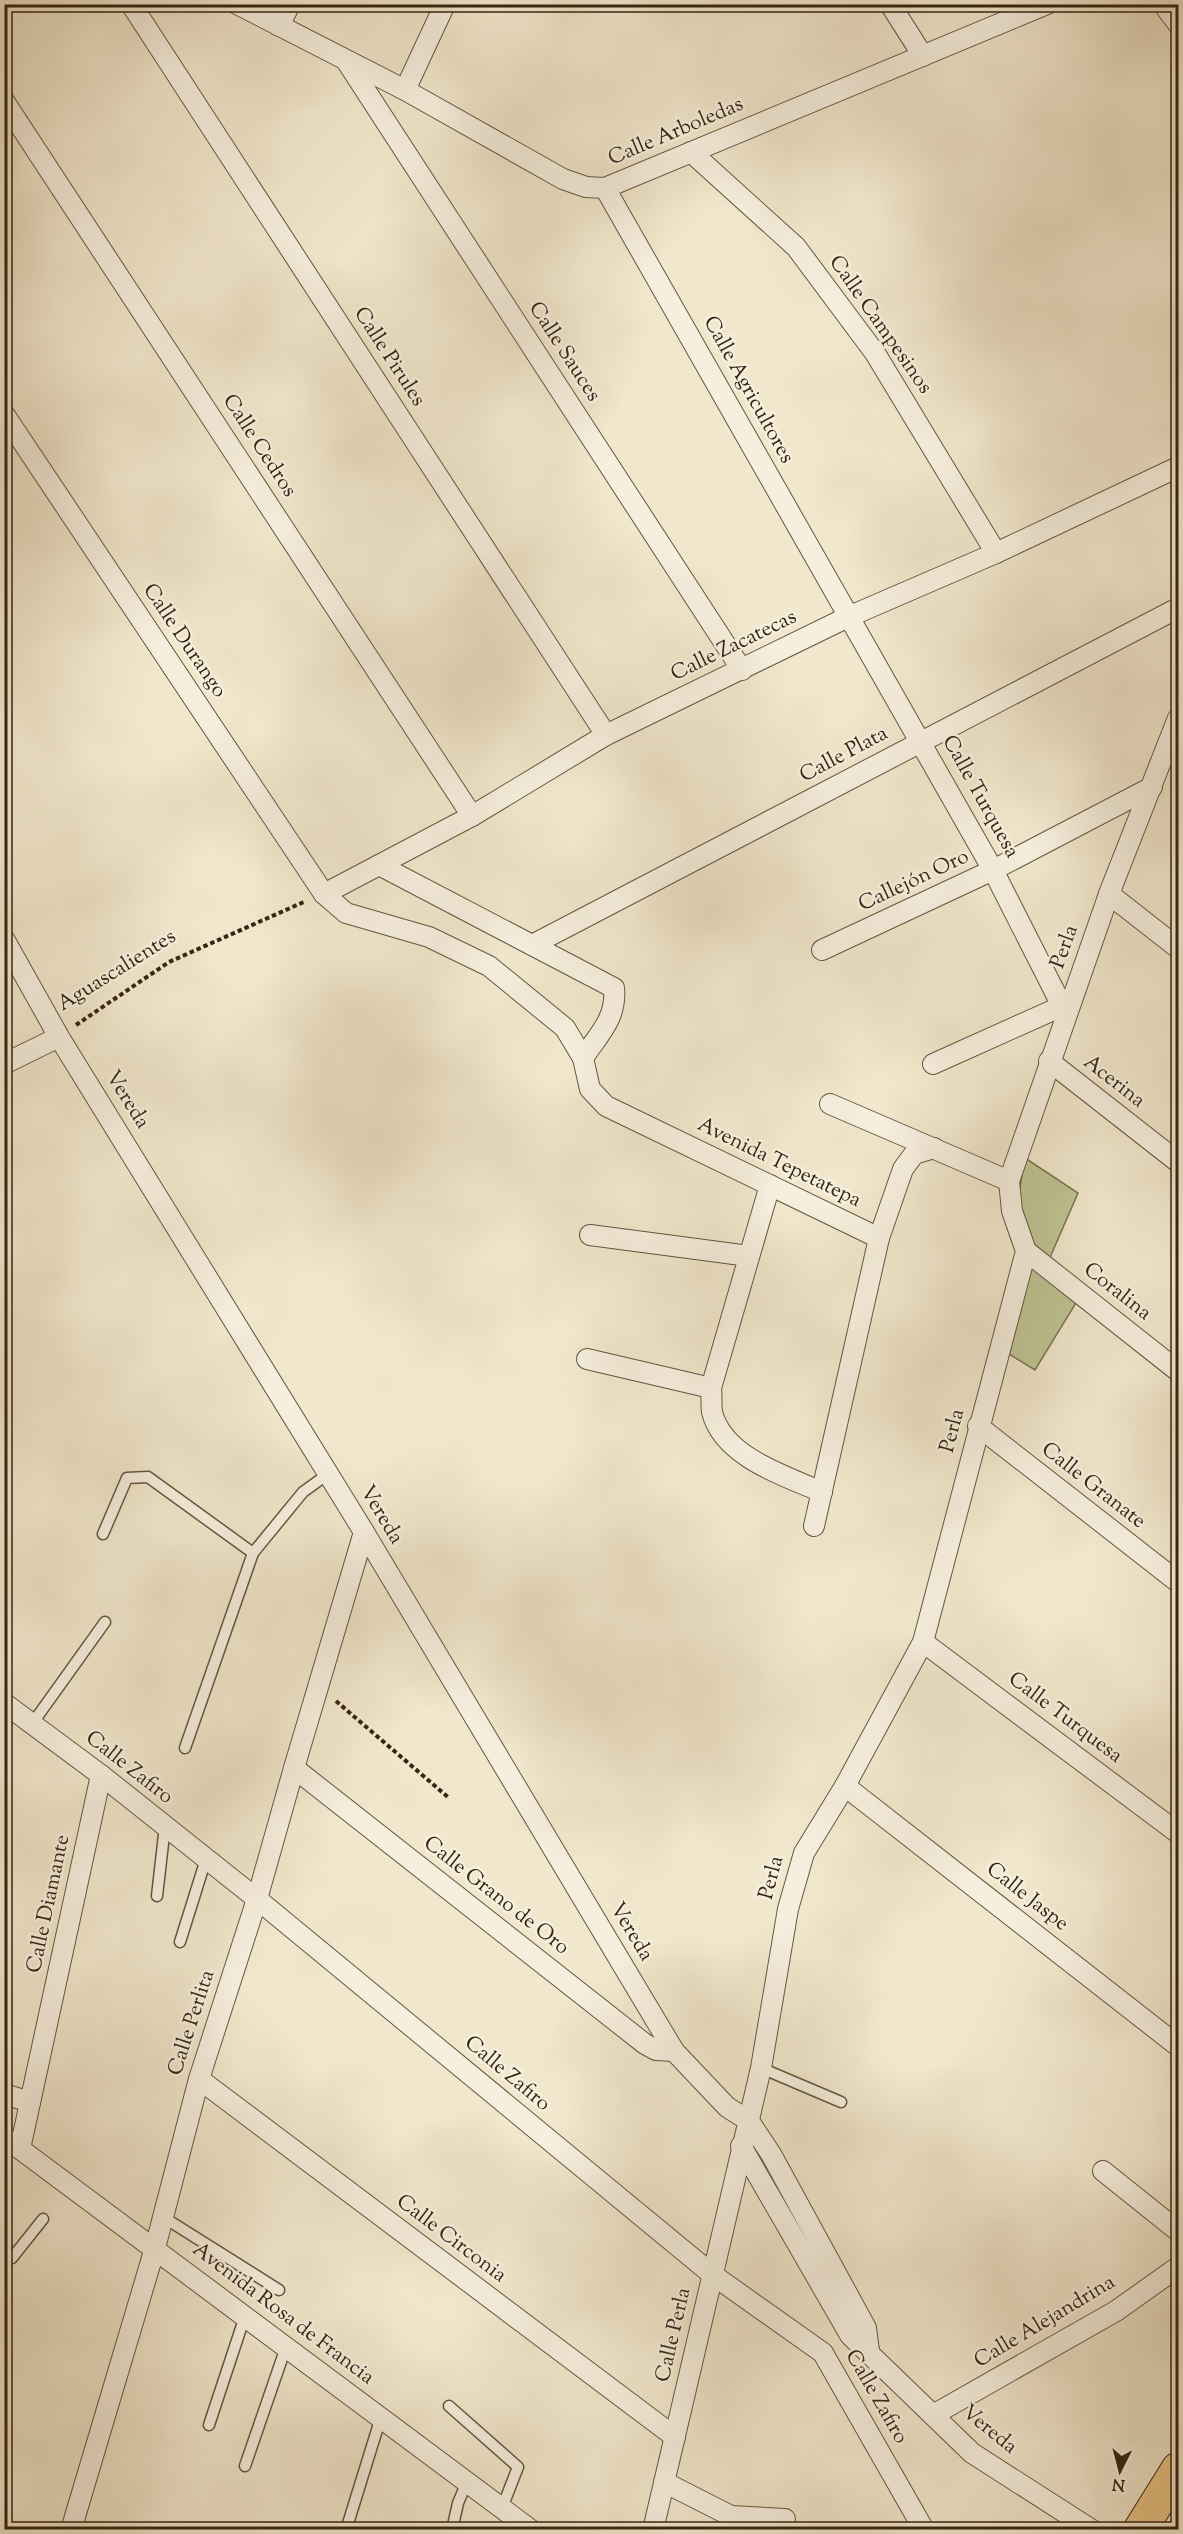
<svg xmlns="http://www.w3.org/2000/svg" width="1183" height="2534" viewBox="0 0 1183 2534" font-family="'Sorts Mill Goudy',serif">
<rect width="100%" height="100%" fill="#f1e7cc"/>
<filter id="stains"><feTurbulence type="fractalNoise" baseFrequency=".00333" numOctaves="4"/><feColorMatrix values="0 0 0 0 .2 0 0 0 0 .09 0 0 0 0 .02 0 0 0 .5 -.17"/></filter>
<radialGradient id="worn" r=".72"><stop offset=".6" stop-color="#630" stop-opacity="0"/><stop offset="1" stop-color="#630" stop-opacity=".3"/></radialGradient>
<g fill="#bfc494" stroke="#7a7453" stroke-width="1.5">
<polygon points="1025,1158 1078,1193 1048,1262 1030,1246 1016,1210"/>
<polygon points="1028,1257 1079,1298 1035,1370 1004,1351"/>
</g>
<g fill="none" stroke-linecap="round" stroke-linejoin="round">
<defs>
<g id="lane">
<polyline points="103,1534 127,1478 148,1477 253,1553"/>
<polyline points="4,1569 6,1571 4,1572"/>
<polyline points="32,1724 105,1622"/>
<polyline points="185,1748 253,1553 303,1492 328,1474"/>
<polyline points="157,1896 165,1826"/>
<polyline points="180,1942 206,1859"/>
<polyline points="761,2068 841,2102"/>
<polyline points="163,2217 279,2290"/>
<polyline points="4,2261 12,2258 43,2219"/>
<polyline points="449,2406 518,2467 502,2508"/>
<polyline points="209,2425 245,2316"/>
<polyline points="245,2466 286,2347"/>
<polyline points="346,2530 381,2417"/>
<polyline points="452,2530 458,2503 467,2482"/>
</g>
<g id="street">
<polyline points="131,4 606,735"/>
<polyline points="237,4 405,90 563,179 586,187 605,188 1047,4"/>
<polyline points="890,4 923,56"/>
<polyline points="1163,4 1178,24"/>
<polyline points="279,26 290,4"/>
<polyline points="347,62 742,670"/>
<polyline points="405,90 445,4"/>
<polyline points="4,101 472,816"/>
<polyline points="691,152 796,247 875,353 996,553"/>
<polyline points="605,188 993,870 1062,1006"/>
<polyline points="4,414 324,894 346,913 429,937 489,966 565,1028 583,1058 590,1089 606,1106 879,1238"/>
<path d="M 379,865 L 614,988 C 617,1018 599,1034 583,1058"/>
<polyline points="324,894 472,816 606,735 848,617 996,553 1178,467"/>
<polyline points="1109,894 1178,948"/>
<polyline points="4,939 59,1037 364,1532 674,2051 727,2107 749,2121 771,2154 866,2328 869,2351"/>
<polyline points="532,945 1178,608"/>
<polyline points="822,950 993,870 1152,787"/>
<polyline points="1049,1061 1178,1162"/>
<polyline points="4,1064 59,1037"/>
<polyline points="933,1064 1071,1002"/>
<polyline points="830,1104 1009,1181"/>
<path d="M 770,1185 L 711,1388 C 712,1396 711,1405 712,1412 C 723,1457 785,1476 822,1492"/>
<polyline points="590,1235 749,1256"/>
<polyline points="1026,1251 1178,1371"/>
<polyline points="587,1359 711,1388"/>
<polyline points="978,1426 1178,1582"/>
<polyline points="814,1526 879,1238 903,1169 914,1154 934,1148"/>
<polyline points="923,1642 1178,1833"/>
<polyline points="4,1703 101,1775 257,1899 713,2275 823,2353 924,2530"/>
<polyline points="294,1768 645,2044 656,2050 674,2051"/>
<polyline points="845,1786 1178,2046"/>
<polyline points="199,2079 675,2437"/>
<polyline points="4,2094 30,2102"/>
<polyline points="4,2137 531,2530"/>
<polyline points="741,2146 850,2335 972,2453 1092,2530"/>
<polyline points="20,2149 101,1775"/>
<polyline points="1103,2171 1178,2231"/>
<polyline points="933,2415 1116,2311 1178,2267"/>
<polyline points="664,2482 731,2516 785,2519"/>
<polyline points="71,2530 155,2248 199,2079 257,1899 294,1768 364,1532"/>
<polyline points="653,2530 761,2068 788,1909 804,1853 845,1786 923,1642 1026,1251 1012,1211 1009,1181 1109,894 1178,718"/>
</g>
<polyline id="highway" points="1140,2530 1178,2469"/>
</defs>
<use href="#lane" stroke="#645640" stroke-width="13"/>
<use href="#street" stroke="#645640" stroke-width="22"/>
<use href="#highway" stroke="#352512" stroke-width="35"/>
<g stroke="#352512" stroke-width="4" stroke-dasharray="4.5 3" stroke-linecap="butt">
<polyline points="76,1025 169,962 306,901"/>
<polyline points="336,1701 449,1798"/>
</g>
<use href="#lane" stroke="#f6efde" stroke-width="10"/>
<use href="#street" stroke="#f6efde" stroke-width="20"/>
<use href="#highway" stroke="#e8c486" stroke-width="33"/>
</g>
<g text-anchor="middle" dominant-baseline="central" stroke-width="5" stroke-linejoin="round" paint-order="stroke">
<g font-size="21" fill="#352512" stroke="#f6efde">
<text transform="translate(676 132) rotate(-23)">Calle Arboledas</text>
<text transform="translate(880 325) rotate(55)">Calle Campesinos</text>
<text transform="translate(564 352) rotate(57)">Calle Sauces</text>
<text transform="translate(389 357) rotate(57)">Calle Pirules</text>
<text transform="translate(748 390) rotate(61)">Calle Agricultores</text>
<text transform="translate(259 446) rotate(57)">Calle Cedros</text>
<text transform="translate(184 641) rotate(56)">Calle Durango</text>
<text transform="translate(734 646) rotate(-26)">Calle Zacatecas</text>
<text transform="translate(844 755) rotate(-28)">Calle Plata</text>
<text transform="translate(980 797) rotate(61)">Calle Turquesa</text>
<text transform="translate(914 881) rotate(-25)">Callejón Oro</text>
<text transform="translate(1065 947) rotate(-70)">Perla</text>
<text transform="translate(117 971) rotate(-32)">Aguascalientes</text>
<text transform="translate(1114 1082) rotate(38)">Acerina</text>
<text transform="translate(127 1100) rotate(58)">Vereda</text>
<text transform="translate(779 1163) rotate(26)">Avenida Tepetatepa</text>
<text transform="translate(1117 1292) rotate(38)">Coralina</text>
<text transform="translate(953 1431) rotate(-75)">Perla</text>
<text transform="translate(1093 1486) rotate(38)">Calle Granate</text>
<text transform="translate(381 1515) rotate(59)">Vereda</text>
<text transform="translate(1065 1718) rotate(37)">Calle Turquesa</text>
<text transform="translate(129 1768) rotate(38)">Calle Zafiro</text>
<text transform="translate(772 1878) rotate(-75)">Perla</text>
<text transform="translate(496 1896) rotate(38)">Calle Grano de Oro</text>
<text transform="translate(1027 1897) rotate(38)">Calle Jaspe</text>
<text transform="translate(49 1904) rotate(-78)">Calle Diamante</text>
<text transform="translate(631 1932) rotate(59)">Vereda</text>
<text transform="translate(192 2023) rotate(-72)">Calle Perlita</text>
<text transform="translate(507 2074) rotate(40)">Calle Zafiro</text>
<text transform="translate(451 2239) rotate(37)">Calle Circonia</text>
<text transform="translate(283 2314) rotate(37)">Avenida Rosa de Francia</text>
<text transform="translate(1045 2322) rotate(-31)">Calle Alejandrina</text>
<text transform="translate(674 2335) rotate(-77)">Calle Perla</text>
<text transform="translate(876 2397) rotate(60)">Calle Zafiro</text>
<text transform="translate(989 2430) rotate(39)">Vereda</text>
</g>
</g>
<rect width="1183" height="2534" fill="none" stroke="#f1e7cc" stroke-width="24"/>
<rect x="6" y="6" width="1171" height="2522" fill="none" stroke="#352512" stroke-width="3"/>
<rect x="12" y="12" width="1159" height="2510" fill="none" stroke="#352512" stroke-width="1.5"/>
<g transform="translate(1120 2471) rotate(186)" stroke="#f6efde" stroke-width="4.5" paint-order="stroke">
<path d="M0-4.5L10 22L0 15L-10 22Z" fill="#352512"/>
<text y="-9" font-size="16" font-weight="bold" text-anchor="middle" fill="#352512">N</text>
</g>
<rect width="100%" height="100%" filter="url(#stains)"/>
<rect width="100%" height="100%" fill="url(#worn)"/>
</svg>
